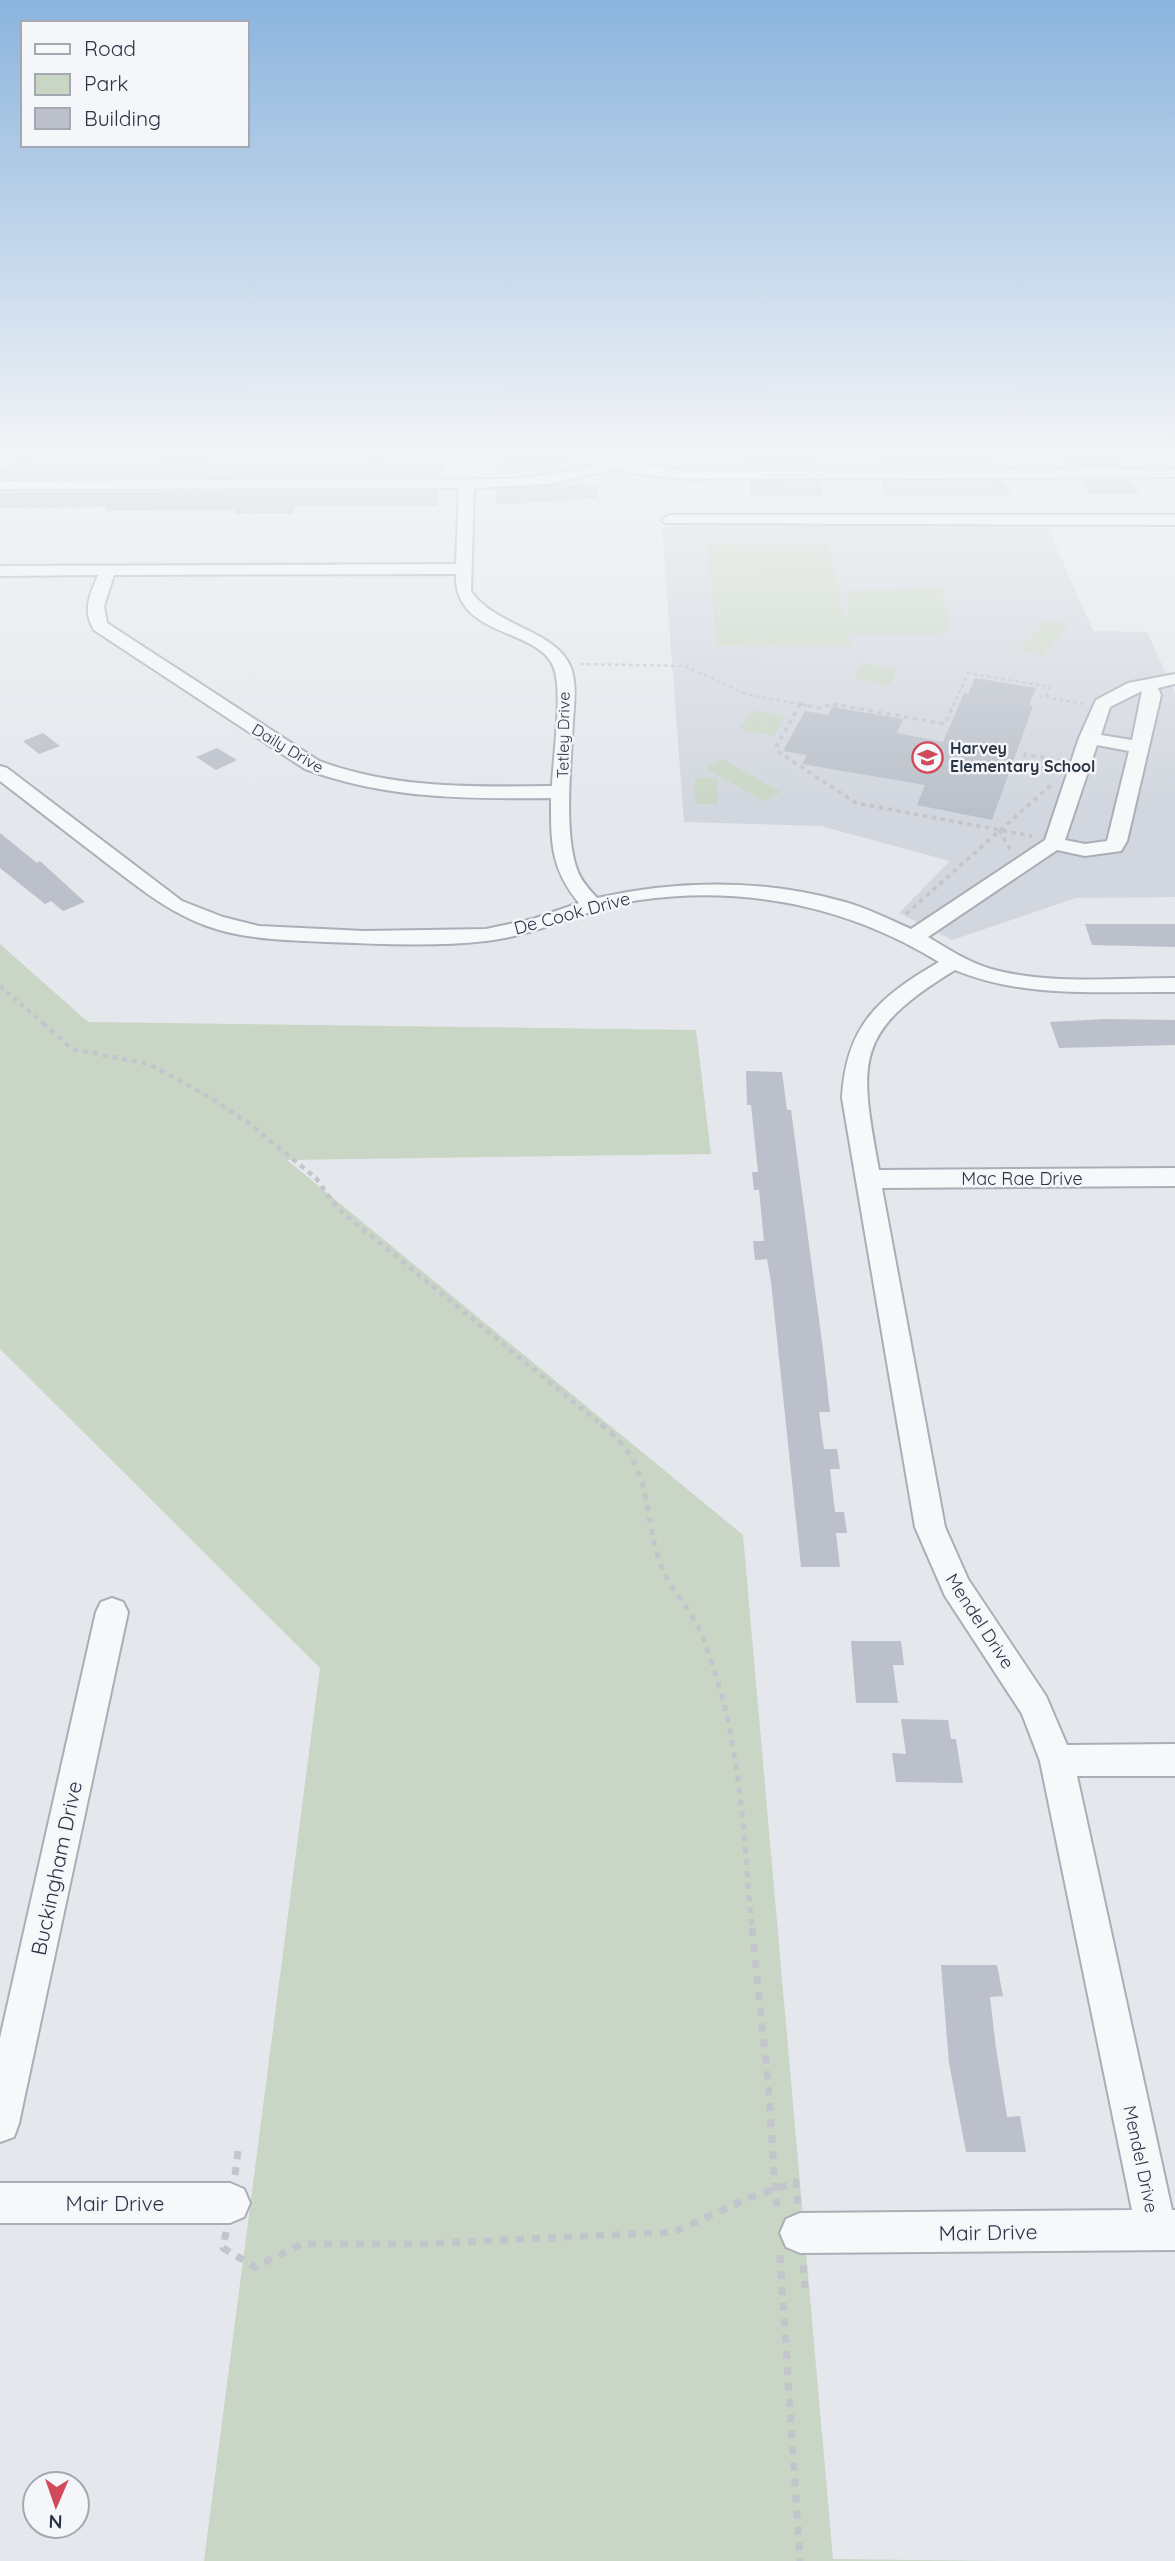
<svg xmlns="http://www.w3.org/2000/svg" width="1175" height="2561" viewBox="0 0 1175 2561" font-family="Quicksand,sans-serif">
<rect width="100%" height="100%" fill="#e4e7ec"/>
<polygon fill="#d2d6de" points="1046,524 1093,631 1147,632 1175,693 1175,897 1076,898 952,940 899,913 950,861 821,826 684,822 662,527"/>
<g fill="#c9d6c5">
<polygon points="707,544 829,545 846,621 849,591 940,588 952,628 938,635 849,634 851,647 717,646"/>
<polygon points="1047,620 1069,625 1042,656 1019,650"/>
<polygon points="862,663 897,669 890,685 854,679"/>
<polygon points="752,710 785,716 774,736 740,729"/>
<polygon points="723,759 781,792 764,801 705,768"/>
<polygon points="695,778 717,778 718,804 695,804"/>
<polygon points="0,944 88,1022 696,1030 711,1154 287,1160 743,1535 833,2559 1000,2561 204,2561 320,1668 0,1349"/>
</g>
<g fill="#bbc0ca">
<polygon points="504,451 580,451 581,458 501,476"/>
<polygon points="209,453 206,464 356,464 366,463 367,459 386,459 385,462 443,463 441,477 0,478 0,471 19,458 62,465 156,465 160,454"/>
<polygon points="937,453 991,454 997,467 877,468 874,455"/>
<polygon points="784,455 815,455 817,468 746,468 744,456"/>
<polygon points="1115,455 1122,467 1071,467 1063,456"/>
<polygon points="1004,480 1011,495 886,496 881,481"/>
<polygon points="1080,480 1131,480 1140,494 1090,494"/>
<polygon points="749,481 820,481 823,496 752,497"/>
<polygon points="559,484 597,486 597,498 497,505 495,489"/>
<polygon points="439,491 437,506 294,506 292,514 235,514 236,510 230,510 105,511 107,507 0,508 0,492"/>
<polygon points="975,678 1036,688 1029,705 1033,706 992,820 917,805 925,785 802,764 807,755 783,751 805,711 828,715 832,707 903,719 897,733 943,742 964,693 968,694"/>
<polygon points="43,733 60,746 39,754 23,741"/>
<polygon points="217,748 237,760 216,770 196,757"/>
<polygon points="0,833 37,863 40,861 85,902 63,911 51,901 45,904 0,868"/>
<polygon points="1085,924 1175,924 1175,947 1092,945"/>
<polygon points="1105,1019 1175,1020 1175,1045 1059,1048 1050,1022"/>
<polygon points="746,1071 782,1072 787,1110 791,1110 824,1357 830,1412 819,1412 824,1449 837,1449 840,1469 830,1469 835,1512 844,1512 847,1533 836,1533 840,1567 801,1567 771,1282 767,1259 755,1260 753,1241 764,1241 759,1190 754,1190 752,1172 758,1172 751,1105 747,1105"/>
<polygon points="851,1641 901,1641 904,1665 893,1665 898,1703 856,1703"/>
<polygon points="901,1719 948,1720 951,1739 956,1739 963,1783 896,1782 892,1753 906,1754"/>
<polygon points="941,1965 997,1965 1003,1996 990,1997 996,2048 1007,2117 1020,2116 1026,2152 966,2152 949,2063"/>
</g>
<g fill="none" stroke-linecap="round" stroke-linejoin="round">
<defs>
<g id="minor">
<path d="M 633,451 L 650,451 L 632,463 L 686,471 L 1175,469 L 1175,477 L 686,479 L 638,474 L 619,468 L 548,484 L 474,488 L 471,591 C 495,627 557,630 571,668 C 577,685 574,705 573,722 C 571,763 563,835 578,872 C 582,882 590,890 597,898 C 676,880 762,879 841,901 C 865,907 888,919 911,929 L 1045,840 L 1079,738 L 1096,700 L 1128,683 L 1175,674 L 1175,684 L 1158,688 L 1161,695 L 1127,841 L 1121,851 L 1085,856 L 1057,850 L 928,937 C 948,949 968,962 991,969 C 1048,985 1115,978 1175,978 L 1175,992 C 1102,991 1024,999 955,970 C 853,1032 859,1061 879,1170 L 1175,1168 L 1175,1186 L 882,1188 L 945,1527 L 968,1579 L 1046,1696 L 1067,1745 L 1175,1744 L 1175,1776 L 1077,1776 L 1172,2210 L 1175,2210 L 1175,2250 L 800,2253 L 786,2247 L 780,2233 L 786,2219 L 800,2213 L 1132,2210 L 1040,1761 L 1022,1714 L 945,1596 L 915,1527 L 842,1098 C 846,1025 879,997 939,962 C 848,906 745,885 639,900 C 587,908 539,935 486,941 C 435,947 379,944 327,942 C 287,940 246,940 207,926 C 168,912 138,887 105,862 C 70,835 35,808 0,781 L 0,766 L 7,768 L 182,901 L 223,917 L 259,926 L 364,931 L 486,929 L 533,919 L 579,903 C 550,868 551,841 551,798 C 466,799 386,799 305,769 L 94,630 C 82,610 90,595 98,575 L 0,576 L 0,566 L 456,564 L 459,488 L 0,489 L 0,481 L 515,479 L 581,470 ZM 456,574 C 453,638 539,627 554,668 C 563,694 553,757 552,786 C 472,787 395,789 319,761 L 107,623 L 104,606 L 114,575 ZM 1142,691 L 1132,740 L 1101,735 L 1110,707 ZM 1097,745 L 1129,751 L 1107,841 L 1085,844 L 1065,840 Z"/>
<polygon points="670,515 1175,515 1175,525 665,523 662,520"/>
<polygon points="112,1598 123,1602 128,1612 19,2123 14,2137 0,2142 0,2038 96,1612 101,1602"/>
<polygon points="0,2183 230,2183 244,2189 250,2203 244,2217 230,2223 0,2223"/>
</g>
</defs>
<use href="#minor" stroke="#a9aeb7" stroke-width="4"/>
<g stroke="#c2c5cb" stroke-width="2.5" stroke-dasharray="3.5 3.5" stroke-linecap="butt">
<polyline points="580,664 685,666 746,694 809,706"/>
<polyline points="1039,696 1083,704"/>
<polyline points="827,706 843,706"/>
<polyline points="953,706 968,673 1050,687 1046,698"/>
</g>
<g stroke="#c2c5cb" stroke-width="3.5" stroke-dasharray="4.5 4.5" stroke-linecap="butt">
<polyline points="799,704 820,708 833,704"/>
<polyline points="800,704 776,747 777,751 856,803 1032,836"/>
<polyline points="833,704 945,724 954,704"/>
<polyline points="1012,763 1056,771"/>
<polyline points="1021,765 1025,754 1062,761"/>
<polyline points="999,830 1010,849"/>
<polyline points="906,914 1051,785"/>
<polyline points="0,986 45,1025"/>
</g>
<polyline stroke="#c2c5cb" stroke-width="4.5" stroke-dasharray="5 5" stroke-linecap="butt" points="43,1023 72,1049 149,1064 211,1098 251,1125 316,1178 337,1208 603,1426"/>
<path stroke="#c2c5cb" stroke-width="5" stroke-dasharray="6 6" stroke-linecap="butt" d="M 601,1424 C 654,1468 641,1500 658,1557 C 667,1586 688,1605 700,1631 C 707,1645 711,1662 716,1676 C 742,1757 744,1846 752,1930"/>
<g stroke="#c2c5cb" stroke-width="7" stroke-dasharray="8 8" stroke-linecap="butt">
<polyline points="752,1928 768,2082 777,2215"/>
<polyline points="235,2175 238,2151"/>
<polyline points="226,2232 223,2248 255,2267 302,2244 423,2244 674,2232 751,2197 796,2182 798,2204"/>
<polyline points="780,2255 800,2561"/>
<polyline points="803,2265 805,2288"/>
</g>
<use href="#minor" fill="#f7f8fa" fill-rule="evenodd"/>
</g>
<linearGradient id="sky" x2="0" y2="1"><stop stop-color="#8bb4dd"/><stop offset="0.56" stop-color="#f3f4f6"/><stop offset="1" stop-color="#f3f4f6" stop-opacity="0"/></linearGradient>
<rect width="1175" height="809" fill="url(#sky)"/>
<defs>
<symbol id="school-ring" viewBox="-11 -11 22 22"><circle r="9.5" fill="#f4f6f9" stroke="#d1495b" stroke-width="1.5"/><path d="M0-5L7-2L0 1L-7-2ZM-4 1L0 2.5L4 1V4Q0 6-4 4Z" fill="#d1495b"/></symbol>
</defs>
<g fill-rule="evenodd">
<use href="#school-ring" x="910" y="740" width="35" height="35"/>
</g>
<g text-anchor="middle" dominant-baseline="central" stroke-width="5" stroke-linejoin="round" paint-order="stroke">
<g font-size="16" fill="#2b3445" stroke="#f4f6f9">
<text transform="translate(563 735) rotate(-89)">Tetley Drive</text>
<text transform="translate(288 748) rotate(31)">Daily Drive</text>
</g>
<g font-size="16" font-weight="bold" fill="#2b3445" stroke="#f4f6f9" text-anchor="start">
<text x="950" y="748">Harvey<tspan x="950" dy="18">Elementary School</tspan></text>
</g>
<g font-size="18" fill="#2b3445" stroke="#f4f6f9">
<text transform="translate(572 913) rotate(-15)">De Cook Drive</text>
<text x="1022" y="1178">Mac Rae Drive</text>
<text transform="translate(980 1621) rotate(57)">Mendel Drive</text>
<text transform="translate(1141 2159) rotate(78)">Mendel Drive</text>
</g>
<g font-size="21" fill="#2b3445" stroke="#f4f6f9">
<text transform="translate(56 1868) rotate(-78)">Buckingham Drive</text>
<text x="115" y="2203">Mair Drive</text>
<text transform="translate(988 2232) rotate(-1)">Mair Drive</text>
</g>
</g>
<rect x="21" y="21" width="228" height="126" fill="#f4f6f9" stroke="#a4a8b1" stroke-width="2"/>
<rect x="35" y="44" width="35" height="10" fill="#f7f8fa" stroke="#a4a8b1" stroke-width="2"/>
<text x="84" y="56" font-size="21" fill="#2b3445">Road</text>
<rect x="35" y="74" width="35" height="21" fill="#c9d6c5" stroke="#a4a8b1" stroke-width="2"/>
<text x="84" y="91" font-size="21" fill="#2b3445">Park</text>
<rect x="35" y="108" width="35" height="21" fill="#bbc0ca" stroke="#a4a8b1" stroke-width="2"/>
<text x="84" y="126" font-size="21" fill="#2b3445">Building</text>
<g transform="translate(56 2505) rotate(182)"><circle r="33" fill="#f4f6f9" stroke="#a4a8b1" stroke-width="2"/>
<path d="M0-5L12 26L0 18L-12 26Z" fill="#d1495b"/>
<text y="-10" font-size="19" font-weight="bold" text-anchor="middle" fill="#2b3445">N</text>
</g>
</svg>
